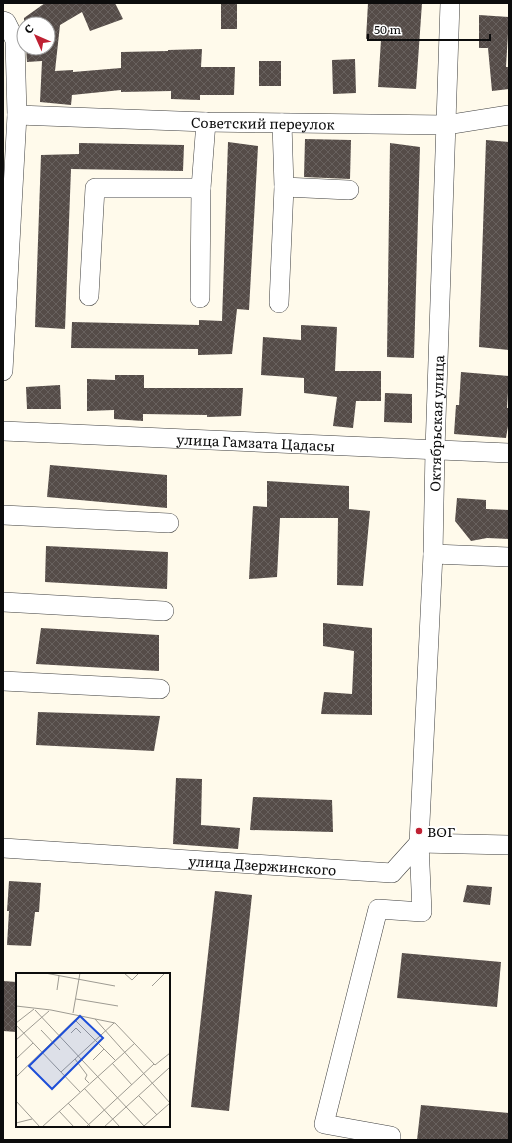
<svg xmlns="http://www.w3.org/2000/svg" width="512" height="1143" viewBox="0 0 512 1143" font-family="Literata,serif">
<defs>
<pattern id="building-cross-hatch" width="8" height="8" patternUnits="userSpaceOnUse"><rect width="8" height="8" fill="#554c48"/><path d="M0 0l8 8M0 8l8-8" fill="none" stroke="#68615e"/></pattern>
</defs>
<rect width="100%" height="100%" fill="#fffaeb"/>
<g fill="url(#building-cross-hatch)">
<polygon points="45,3 115,3 123,19 90,31 82,12 60,25 55,71 73,70 73,72 121,68 121,52 168,51 168,50 202,49 201,67 235,67 234,95 200,95 200,100 171,99 171,91 121,92 121,90 72,95 71,105 40,102 42,61 27,62 26,48 48,48 48,24 24,24 24,18"/>
<rect x="221" y="3" width="16" height="26"/>
<polygon points="368,3 422,3 416,89 378,87 381,40 366,39"/>
<polygon points="479,15 509,17 506,67 509,67 509,89 492,91 488,48 479,48"/>
<polygon points="355,59 356,93 333,94 332,60"/>
<rect x="259" y="61" width="22" height="25"/>
<polygon points="305,139 351,140 350,179 304,177"/>
<polygon points="486,140 509,142 509,350 479,347"/>
<polygon points="228,142 258,146 249,310 237,309 232,354 198,355 198,349 71,348 72,322 199,325 199,320 222,321"/>
<polygon points="79,143 184,145 183,171 71,169 65,329 35,327 41,155 79,154"/>
<polygon points="390,143 420,147 414,358 387,357"/>
<polygon points="301,325 337,327 335,371 381,371 381,401 356,401 353,428 333,426 337,397 304,393 304,378 261,375 263,337 301,340"/>
<polygon points="461,372 509,376 507,408 509,408 509,420 506,438 454,434 456,405 459,405"/>
<polygon points="115,375 144,375 144,388 243,388 241,416 207,417 207,415 143,414 143,421 114,419 114,410 87,411 87,379 115,380"/>
<polygon points="60,385 61,409 27,409 26,387"/>
<polygon points="385,393 412,394 412,423 384,422"/>
<polygon points="50,465 167,475 167,508 47,497"/>
<polygon points="267,481 349,486 349,509 370,511 363,586 337,585 338,518 280,518 277,577 249,579 253,506 267,507"/>
<polygon points="457,498 486,500 486,509 509,510 509,539 487,538 471,541 455,521"/>
<polygon points="46,546 168,552 167,589 45,582"/>
<polygon points="323,623 372,628 372,715 321,714 324,692 352,694 354,651 323,646"/>
<polygon points="41,628 159,635 159,671 36,664"/>
<polygon points="38,712 160,716 154,751 36,745"/>
<polygon points="176,778 202,779 201,825 240,828 238,849 173,844"/>
<polygon points="253,797 332,800 333,832 250,830"/>
<polygon points="9,881 41,883 39,912 35,912 31,946 7,945 9,911 7,911"/>
<polygon points="467,885 492,887 490,905 463,902"/>
<polygon points="215,891 252,895 229,1111 191,1107"/>
<polygon points="402,953 501,962 497,1007 397,998"/>
<polygon points="3,981 17,982 17,1032 3,1031"/>
<polygon points="421,1105 509,1113 509,1140 417,1140"/>
</g>
<g fill="none" stroke-linecap="round" stroke-linejoin="round">
<defs>
<g id="minor">
<polyline points="3,21 6,22 15,40 17,115 3,371"/>
<path id="s1" d="M 17,115 L 206,122 L 446,125 L 509,115"/>
<polyline points="284,187 349,190"/>
<polyline points="89,296 95,188 201,188"/>
<polyline points="200,298 201,188 206,122"/>
<polyline points="279,303 284,187 282,123"/>
<path id="s2" d="M 3,431 L 509,453"/>
<polyline points="3,515 169,523"/>
<polyline points="433,554 509,557"/>
<polyline points="3,602 164,611"/>
<polyline points="3,681 160,689"/>
<path id="s3" d="M 3,848 L 392,873 L 419,843 L 509,845"/>
<path id="s4" d="M 391,1140 L 391,1136 L 324,1124 L 378,909 L 422,912 L 419,843 L 433,554 L 435,450 L 450,3"/>
</g>
</defs>
<use href="#minor" stroke="#3f3f3f" stroke-width="20"/>
<use href="#minor" stroke="#fff" stroke-width="19"/>
</g>
<circle fill="#bf2133" stroke="#fff" stroke-width="1.5" cx="419" cy="831" r="4"/>
<g text-anchor="middle" dominant-baseline="central" stroke-width="4" stroke-linejoin="round" paint-order="stroke">
<g font-size="14" fill="#0c0c0c" stroke="#fff">
<text stroke="none"><textPath href="#s1" startOffset="246">Советский переулок</textPath></text>
<text stroke="none"><textPath href="#s4" startOffset="827">Октябрьская улица</textPath></text>
<text stroke="none"><textPath href="#s2" startOffset="253">улица Гамзата Цадасы</textPath></text>
<text stroke="none"><textPath href="#s3" startOffset="260">улица Дзержинского</textPath></text>
</g>
<g font-size="14" fill="#0c0c0c" stroke="#fff" text-anchor="start">
<text x="427" y="831">ВОГ</text>
</g>
</g>
<g transform="translate(16 973)">
<rect width="154" height="154" fill="#fffaeb"/>
<path fill="none" stroke="#9e9b92" stroke-width="1" d="M 29,0 L 99,13M 108,0 L 116,7 L 123,0M 136,13 L 149,0M 41,17 L 43,3M 60,26 L 102,33M 0,33 L 35,37 L 99,50 L 139,92 L 154,80M 19,37 L 129,154M 57,40 L 64,0M 79,46 L 154,130M 60,48 L 99,87M 0,50 L 18,36M 0,52 L 64,119M 25,57 L 44,77M 55,60 L 60,55 L 65,60M 0,67 L 33,38M 0,86 L 17,70M 59,86 L 71,102 L 69,106 L 73,110M 77,87 L 88,76M 96,90 L 116,112M 45,99 L 98,50M 0,104 L 63,43M 68,115 L 104,154M 123,123 L 141,142M 0,128 L 24,154M 52,130 L 75,154M 43,138 L 58,154M 0,150 L 16,146M 128,153 L 154,130M 26,154 L 119,70M 70,154 L 138,91M 88,154 L 153,95"/>
<path fill="#1d4ed8" fill-opacity="0.15" stroke="#1d4ed8" stroke-width="2" d="M 64,43 L 87,65 L 36,116 L 13,93 Z"/>
<rect width="154" height="154" fill="none" stroke="#0c0c0c" stroke-width="2"/>
</g>
<rect width="512" height="1143" fill="none" stroke="#0c0c0c" stroke-width="8"/>
<g transform="translate(36 36) rotate(315)"><circle r="19" fill="#ffffff" stroke="#9e9e9e"/>
<path d="M0-3L7 15L0 10L-7 15Z" fill="#bf2133"/>
<text y="-6" font-size="11" font-weight="bold" text-anchor="middle" fill="#0c0c0c">С</text>
</g>
<path d="M368 34v6h122v-6" fill="none" stroke="#0c0c0c" stroke-width="2"/>
<text x="374" y="34" font-size="12" fill="#0c0c0c" stroke="#ffffff" stroke-width="3" paint-order="stroke">50 m</text>
</svg>
